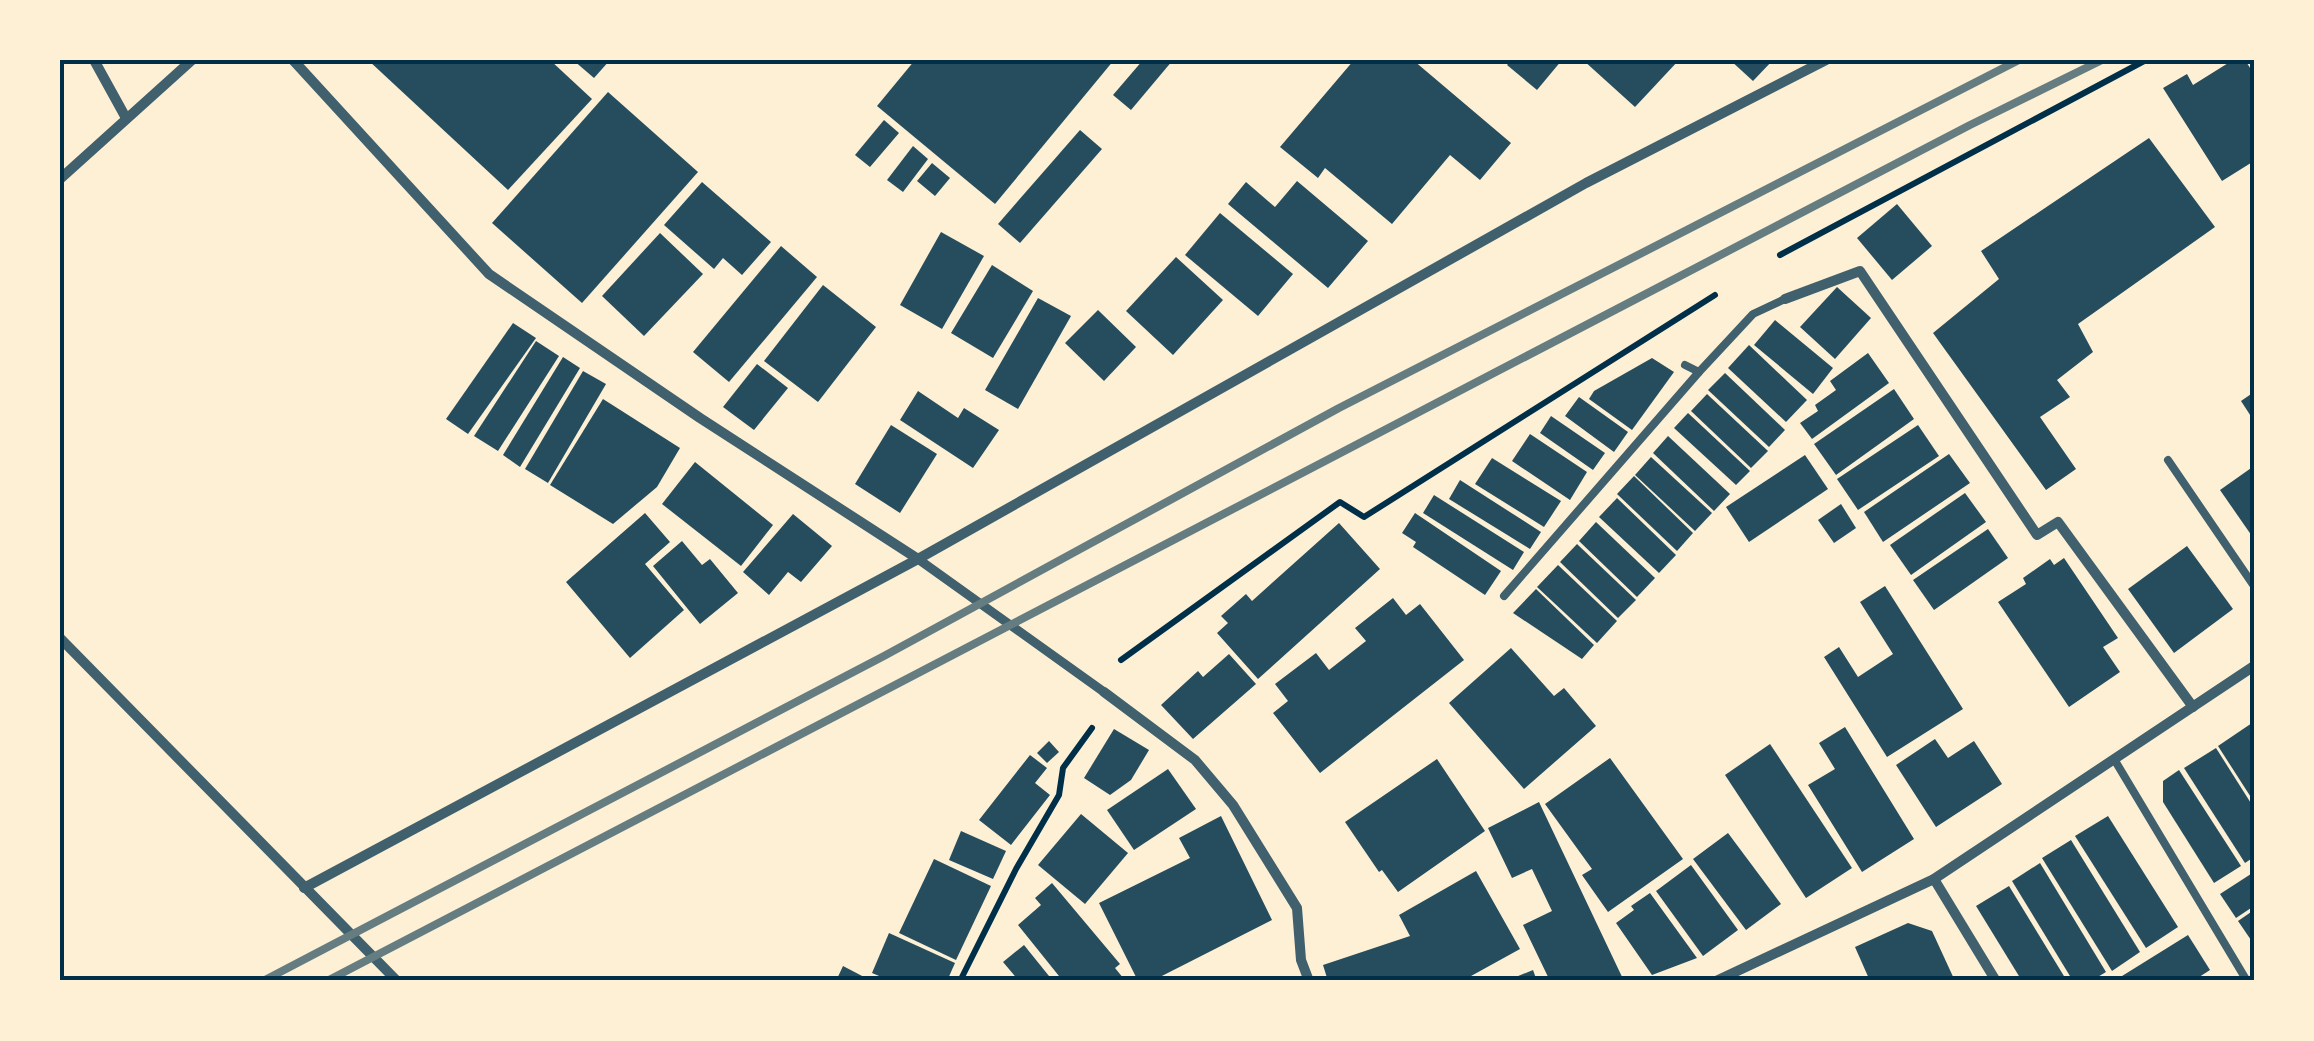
<svg xmlns="http://www.w3.org/2000/svg" width="2314" height="1041" viewBox="0 0 2314 1041" font-family="Figtree,sans-serif">
<rect width="100%" height="100%" fill="#fdf0d5"/>
<g fill="#264d5e">
<polygon points="368,60 550,60 592,99 508,190"/>
<polygon points="573,60 610,60 594,78"/>
<polygon points="915,60 1114,60 995,204 877,106"/>
<polygon points="1143,60 1173,60 1131,110 1113,95"/>
<polygon points="1354,60 1413,60 1511,143 1480,180 1450,155 1392,224 1325,168 1318,178 1280,147"/>
<polygon points="1511,60 1562,60 1537,90 1507,65"/>
<polygon points="1583,60 1679,60 1635,107"/>
<polygon points="1730,60 1773,60 1753,81"/>
<polygon points="2233,60 2245,60 2254,74 2254,161 2222,181 2163,88 2187,74 2193,85"/>
<polygon points="608,92 698,172 582,303 492,223"/>
<polygon points="884,120 899,133 870,167 855,155"/>
<polygon points="1080,130 1102,149 1020,243 998,224"/>
<polygon points="2149,138 2215,227 2078,324 2093,352 2057,380 2070,397 2040,417 2076,469 2046,490 1933,333 1999,279 1981,251"/>
<polygon points="913,146 928,159 903,192 887,180"/>
<polygon points="932,163 950,178 935,196 917,181"/>
<polygon points="1297,181 1368,241 1328,288 1228,204 1246,182 1275,207"/>
<polygon points="702,182 771,242 742,275 723,258 714,269 664,225"/>
<polygon points="1897,204 1932,246 1892,280 1857,238"/>
<polygon points="1220,213 1293,274 1258,316 1185,255"/>
<polygon points="941,232 984,256 942,329 900,305"/>
<polygon points="660,233 703,274 644,336 602,296"/>
<polygon points="781,246 817,277 729,382 693,352"/>
<polygon points="1176,257 1223,300 1173,355 1126,311"/>
<polygon points="992,265 1033,291 993,358 951,333"/>
<polygon points="823,285 876,327 818,402 764,361"/>
<polygon points="1837,287 1871,318 1835,359 1800,327"/>
<polygon points="1038,298 1071,316 1018,409 985,390"/>
<polygon points="1098,310 1136,347 1104,381 1065,343"/>
<polygon points="1775,320 1833,368 1813,394 1754,345"/>
<polygon points="513,323 536,338 468,434 446,419"/>
<polygon points="536,341 559,356 498,451 474,436"/>
<polygon points="1749,345 1807,400 1786,422 1728,368"/>
<polygon points="1868,353 1889,383 1812,439 1800,423 1818,411 1815,405 1836,390 1830,381"/>
<polygon points="563,357 580,368 520,467 503,455"/>
<polygon points="1652,358 1674,372 1632,430 1589,399 1594,391"/>
<polygon points="757,364 788,388 754,430 723,407"/>
<polygon points="583,371 606,384 548,483 525,469"/>
<polygon points="1725,373 1785,430 1769,447 1708,390"/>
<polygon points="1894,389 1914,419 1836,475 1814,444"/>
<polygon points="918,391 958,418 964,408 999,430 973,468 900,420"/>
<polygon points="2254,392 2254,421 2241,401"/>
<polygon points="1707,394 1768,451 1751,468 1691,411"/>
<polygon points="1579,397 1628,432 1614,452 1565,416"/>
<polygon points="603,399 680,448 657,487 613,524 550,485"/>
<polygon points="1688,413 1750,471 1736,485 1674,428"/>
<polygon points="1551,416 1605,453 1593,470 1540,433"/>
<polygon points="891,425 937,454 900,513 855,484"/>
<polygon points="1918,425 1939,456 1858,510 1837,479"/>
<polygon points="1530,434 1587,472 1570,500 1512,461"/>
<polygon points="1668,436 1730,494 1714,511 1653,453"/>
<polygon points="1949,454 1970,483 1883,542 1864,512"/>
<polygon points="1805,455 1828,489 1749,542 1726,507"/>
<polygon points="1651,457 1712,513 1695,531 1635,475"/>
<polygon points="1492,458 1561,501 1544,527 1475,484"/>
<polygon points="695,462 773,525 741,566 662,504"/>
<polygon points="2254,466 2254,539 2220,490"/>
<polygon points="1634,476 1693,533 1677,551 1617,494"/>
<polygon points="1460,480 1541,532 1530,549 1449,499"/>
<polygon points="1965,493 1986,522 1911,575 1890,545"/>
<polygon points="1434,495 1524,552 1513,570 1423,513"/>
<polygon points="1617,498 1676,555 1659,573 1599,517"/>
<polygon points="1841,504 1856,528 1834,543 1818,520"/>
<polygon points="645,513 670,542 645,564 684,610 630,658 566,582"/>
<polygon points="1415,513 1501,571 1485,595 1413,547 1416,542 1402,533"/>
<polygon points="793,514 832,546 801,582 788,572 769,595 743,572"/>
<polygon points="1596,522 1655,578 1637,597 1579,541"/>
<polygon points="1339,523 1380,569 1258,679 1217,633 1228,623 1221,616 1246,594 1252,601"/>
<polygon points="1988,529 2008,558 1934,610 1913,580"/>
<polygon points="682,541 702,565 710,559 738,593 700,624 653,566"/>
<polygon points="1577,544 1636,600 1618,618 1560,562"/>
<polygon points="2187,546 2233,609 2174,653 2128,589"/>
<polygon points="2064,558 2118,638 2103,647 2120,672 2069,707 1998,602 2026,584 2023,578 2050,559 2054,565"/>
<polygon points="1558,565 1617,621 1597,643 1537,587"/>
<polygon points="1885,586 1963,709 1887,757 1824,657 1839,647 1858,677 1893,654 1860,602"/>
<polygon points="1536,589 1594,645 1582,659 1513,613"/>
<polygon points="1393,598 1406,615 1420,604 1464,660 1320,773 1273,713 1288,701 1275,684 1316,653 1329,670 1366,641 1355,628"/>
<polygon points="1511,648 1554,696 1564,688 1596,726 1524,789 1449,703"/>
<polygon points="1229,654 1256,684 1193,739 1161,705 1198,671 1203,677"/>
<polygon points="2252,723 2254,726 2254,802 2218,746"/>
<polygon points="1845,727 1914,839 1862,872 1808,785 1835,769 1819,743"/>
<polygon points="1114,729 1149,750 1131,780 1110,795 1084,778"/>
<polygon points="1935,739 1948,758 1974,741 2002,784 1936,827 1896,765"/>
<polygon points="1049,741 1059,752 1047,763 1037,753"/>
<polygon points="1770,744 1852,868 1806,898 1725,775"/>
<polygon points="2216,748 2254,808 2254,857 2245,863 2184,768"/>
<polygon points="1030,755 1047,768 1035,783 1050,795 1011,845 979,820"/>
<polygon points="1610,758 1683,859 1608,912 1582,875 1592,869 1545,804"/>
<polygon points="1437,759 1485,831 1398,892 1382,870 1379,872 1345,822"/>
<polygon points="1168,769 1196,809 1134,850 1107,810"/>
<polygon points="2179,770 2241,866 2214,883 2163,802 2163,781"/>
<polygon points="1539,802 1624,981 1550,981 1523,925 1552,911 1532,869 1512,878 1488,828"/>
<polygon points="1081,814 1128,853 1085,904 1038,865"/>
<polygon points="1221,816 1272,920 1152,981 1138,981 1099,903 1190,858 1179,838"/>
<polygon points="2108,816 2178,927 2146,948 2075,836"/>
<polygon points="961,831 1006,851 993,879 949,860"/>
<polygon points="1728,833 1781,904 1746,930 1693,859"/>
<polygon points="2071,840 2140,952 2112,971 2042,858"/>
<polygon points="934,859 991,886 956,960 899,933"/>
<polygon points="2040,863 2106,972 2091,981 2073,981 2012,881"/>
<polygon points="1691,865 1738,930 1703,956 1656,891"/>
<polygon points="1476,871 1520,949 1462,981 1328,981 1323,965 1410,936 1399,915"/>
<polygon points="2254,872 2254,906 2236,918 2220,894"/>
<polygon points="1052,883 1120,964 1115,968 1124,979 1122,981 1063,981 1018,925 1041,905 1035,898"/>
<polygon points="2009,886 2067,981 2022,981 1976,906"/>
<polygon points="1650,893 1697,958 1652,975 1616,923 1634,910 1631,906"/>
<polygon points="2254,910 2254,938 2251,940 2238,921"/>
<polygon points="1908,923 1932,931 1955,981 1870,981 1855,947"/>
<polygon points="889,933 955,963 947,981 891,981 872,973"/>
<polygon points="2188,935 2210,970 2193,981 2114,981"/>
<polygon points="1024,945 1053,981 1019,981 1003,962"/>
<polygon points="843,966 866,978 865,981 836,981"/>
<polygon points="1533,970 1537,981 1506,981"/>
</g>
<g fill="none" stroke-linecap="round" stroke-linejoin="round">
<g stroke="#003049" stroke-width="6">
<polyline points="1780,255 2146,60"/>
<polyline points="1121,660 1340,502 1364,517 1715,295"/>
<polyline points="960,981 1016,869 1059,795 1063,768 1092,728"/>
</g>
<g stroke="#3f606c" stroke-width="8">
<polyline points="1685,365 1699,372"/>
<polyline points="2168,460 2254,586"/>
<polyline points="1504,596 1699,372 1753,314 1785,299"/>
<polyline points="2114,759 2247,981"/>
</g>
<polyline stroke="#3f606c" stroke-width="9" points="918,559 1104,692"/>
<g stroke="#3f606c" stroke-width="10">
<polyline points="94,60 126,118"/>
<polyline points="293,60 489,274 700,418 918,559"/>
<polyline points="60,179 192,60"/>
<polyline points="1785,299 1860,271 2037,535 2058,522 2193,707"/>
<polyline points="60,638 397,981"/>
<polyline points="1104,692 1195,760 1233,805 1297,908 1301,960 1309,981"/>
<polyline points="1934,879 1996,981"/>
<polyline points="304,888 918,559 1586,183 1826,60"/>
<polyline points="1716,981 1934,879 2254,666"/>
</g>
<g stroke="#657d81" stroke-width="8">
<polyline points="263,981 884,656 1339,408 2019,60"/>
<polyline points="327,981 1970,125 2102,60"/>
</g>
</g>
<rect width="2314" height="1041" fill="none" stroke="#fdf0d5" stroke-width="125"/>
<rect x="62" y="62" width="2190" height="916" fill="none" stroke="#003049" stroke-width="4"/>
</svg>
